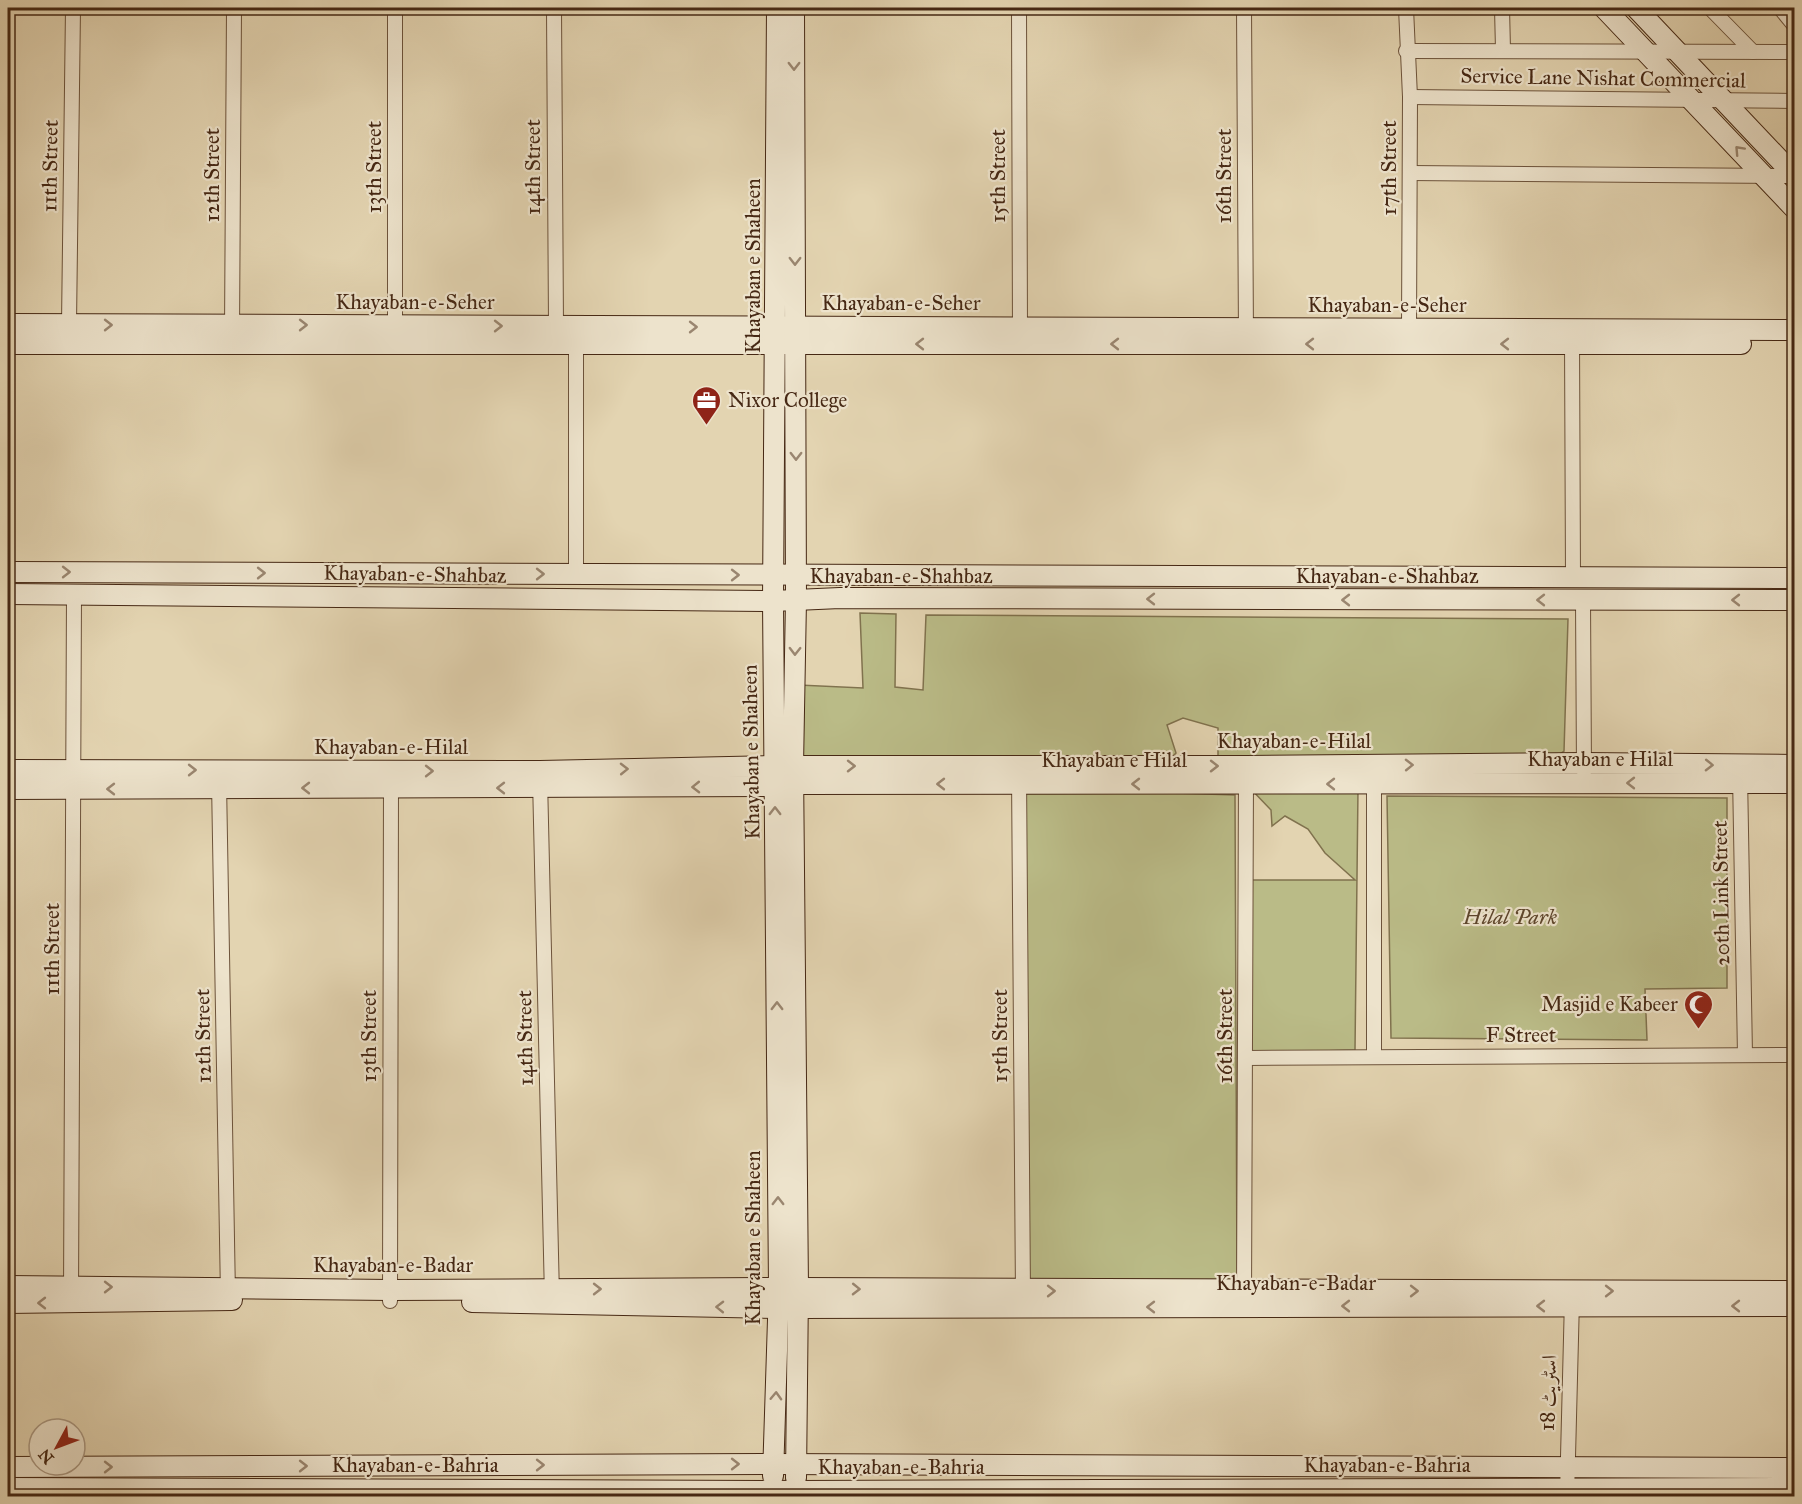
<svg xmlns="http://www.w3.org/2000/svg" width="1802" height="1504" viewBox="0 0 1802 1504" font-family="'IM FELL Great Primer',Amiri,serif">
<rect width="100%" height="100%" fill="#e3d4b1"/>
<filter id="stains"><feTurbulence type="fractalNoise" baseFrequency=".00333" numOctaves="4"/><feColorMatrix values="0 0 0 0 .2 0 0 0 0 .09 0 0 0 0 .02 0 0 0 .5 -.17"/></filter>
<radialGradient id="worn" r=".72"><stop offset=".6" stop-color="#630" stop-opacity="0"/><stop offset="1" stop-color="#630" stop-opacity=".3"/></radialGradient>
<g fill="#babb87" stroke="#80724e" stroke-width="1.5">
<polygon points="860,613 896,614 895,687 923,690 926,615 1568,619 1564,751 1556,757 1218,759 1218,728 1183,718 1167,725 1176,753 1166,763 797,760 799,685 863,688"/>
<polygon points="1249,787 1358,789 1355,1050 1252,1053 1251,880 1355,880 1325,853 1308,829 1285,816 1272,826 1271,810"/>
<polygon points="1024,788 1235,795 1237,1283 1028,1285"/>
<polygon points="1387,796 1727,798 1727,988 1645,989 1647,1040 1391,1038"/>
</g>
<g fill="none" stroke-linecap="round" stroke-linejoin="round">
<defs>
<g id="street">
<polyline points="554,8 556,326"/>
<polyline points="1019,8 1020,336"/>
<polyline points="1244,8 1246,336"/>
<polyline points="1406,8 1410,97 1409,329"/>
<polyline points="1502,8 1503,50"/>
<polyline points="1710,8 1753,52"/>
<polyline points="1780,8 1794,25"/>
<polyline points="1406,51 1794,52"/>
<polyline points="1410,97 1794,101"/>
<polyline points="1410,173 1794,176"/>
<polyline points="69,324 73,8"/>
<polyline points="395,326 395,8"/>
<polyline points="232,332 234,8"/>
<polyline points="576,336 576,574"/>
<polyline points="1572,338 1573,577"/>
<polyline points="1583,600 1584,772"/>
<polyline points="1019,775 1023,1296"/>
<polyline points="1740,775 1745,1055"/>
<polyline points="540,779 552,1297"/>
<polyline points="219,782 228,1296"/>
<polyline points="1374,1057 1374,776"/>
<polyline points="1247,1058 1794,1055"/>
<polyline points="71,1295 74,594"/>
<polyline points="1244,1298 1246,777"/>
<polyline points="390,1301 391,781"/>
<polyline points="1567,1496 1572,1299"/>
</g>
<g id="secondary">
<polyline points="794,8 796,600 793,766 798,1288 796,1478"/>
<polyline points="1604,8 1794,208"/>
<polyline points="1636,8 1794,175"/>
<polyline points="8,324 1794,330"/>
<polyline points="8,344 1741,344"/>
<polyline points="8,572 1794,578"/>
<polyline points="8,594 773,601 840,598 1794,600"/>
<polyline points="793,766 1246,766 1584,763 1794,765"/>
<polyline points="8,770 540,771 775,766"/>
<polyline points="793,784 1794,783"/>
<polyline points="8,789 775,786"/>
<polyline points="8,1286 390,1290 779,1288"/>
<polyline points="798,1288 1794,1291"/>
<polyline points="472,1302 778,1308"/>
<polyline points="8,1303 232,1300"/>
<polyline points="797,1308 1794,1306"/>
<polyline points="8,1467 774,1464 1794,1468"/>
<polyline points="773,1476 779,1288 773,601 777,8"/>
<polyline points="8,1488 796,1491 1794,1488"/>
</g>
</defs>
<use href="#street" stroke="#6d533b" stroke-width="16"/>
<use href="#secondary" stroke="#462814" stroke-width="22"/>
<use href="#street" stroke="#ede3cc" stroke-width="14"/>
<use href="#secondary" stroke="#ede3cc" stroke-width="20"/>
</g>
<defs><path id="oneway-chevron" d="M-2-3.5L2.5 0L-2 3.5" fill="none" stroke-width="1.6" stroke-linecap="round" stroke-linejoin="round" transform="scale(1.5)"/></defs>
<g stroke="#9a8670">
<use href="#oneway-chevron" transform="translate(794 66) rotate(90)"/>
<use href="#oneway-chevron" transform="translate(1739 150) rotate(-133)"/>
<use href="#oneway-chevron" transform="translate(795 261) rotate(90)"/>
<use href="#oneway-chevron" transform="translate(108 325)"/>
<use href="#oneway-chevron" transform="translate(303 325)"/>
<use href="#oneway-chevron" transform="translate(498 326)"/>
<use href="#oneway-chevron" transform="translate(693 327)"/>
<use href="#oneway-chevron" transform="translate(920 344) rotate(-180)"/>
<use href="#oneway-chevron" transform="translate(1115 344) rotate(-180)"/>
<use href="#oneway-chevron" transform="translate(1310 344) rotate(-180)"/>
<use href="#oneway-chevron" transform="translate(1505 344) rotate(-180)"/>
<use href="#oneway-chevron" transform="translate(796 456) rotate(90)"/>
<use href="#oneway-chevron" transform="translate(66 572)"/>
<use href="#oneway-chevron" transform="translate(261 573)"/>
<use href="#oneway-chevron" transform="translate(540 574)"/>
<use href="#oneway-chevron" transform="translate(735 575)"/>
<use href="#oneway-chevron" transform="translate(1151 599) rotate(-180)"/>
<use href="#oneway-chevron" transform="translate(1346 600) rotate(-180)"/>
<use href="#oneway-chevron" transform="translate(1541 600) rotate(180)"/>
<use href="#oneway-chevron" transform="translate(1736 600) rotate(180)"/>
<use href="#oneway-chevron" transform="translate(795 651) rotate(91)"/>
<use href="#oneway-chevron" transform="translate(1409 765) rotate(-1)"/>
<use href="#oneway-chevron" transform="translate(1709 765) rotate(1)"/>
<use href="#oneway-chevron" transform="translate(851 766)"/>
<use href="#oneway-chevron" transform="translate(1214 766)"/>
<use href="#oneway-chevron" transform="translate(624 769) rotate(-1)"/>
<use href="#oneway-chevron" transform="translate(192 770)"/>
<use href="#oneway-chevron" transform="translate(429 771)"/>
<use href="#oneway-chevron" transform="translate(1631 783) rotate(180)"/>
<use href="#oneway-chevron" transform="translate(941 784) rotate(180)"/>
<use href="#oneway-chevron" transform="translate(1136 784) rotate(180)"/>
<use href="#oneway-chevron" transform="translate(1331 784) rotate(180)"/>
<use href="#oneway-chevron" transform="translate(696 787) rotate(179)"/>
<use href="#oneway-chevron" transform="translate(306 788) rotate(180)"/>
<use href="#oneway-chevron" transform="translate(501 788) rotate(-180)"/>
<use href="#oneway-chevron" transform="translate(111 789) rotate(180)"/>
<use href="#oneway-chevron" transform="translate(775 811) rotate(-90)"/>
<use href="#oneway-chevron" transform="translate(777 1006) rotate(-90)"/>
<use href="#oneway-chevron" transform="translate(778 1201) rotate(-90)"/>
<use href="#oneway-chevron" transform="translate(108 1287)"/>
<use href="#oneway-chevron" transform="translate(597 1289)"/>
<use href="#oneway-chevron" transform="translate(856 1289) rotate(1)"/>
<use href="#oneway-chevron" transform="translate(1051 1291)"/>
<use href="#oneway-chevron" transform="translate(1414 1291)"/>
<use href="#oneway-chevron" transform="translate(1609 1291)"/>
<use href="#oneway-chevron" transform="translate(42 1303) rotate(180)"/>
<use href="#oneway-chevron" transform="translate(1346 1306) rotate(180)"/>
<use href="#oneway-chevron" transform="translate(1541 1306) rotate(180)"/>
<use href="#oneway-chevron" transform="translate(1736 1306) rotate(-180)"/>
<use href="#oneway-chevron" transform="translate(720 1307) rotate(-179)"/>
<use href="#oneway-chevron" transform="translate(1151 1307) rotate(180)"/>
<use href="#oneway-chevron" transform="translate(776 1396) rotate(-88)"/>
<use href="#oneway-chevron" transform="translate(735 1464)"/>
<use href="#oneway-chevron" transform="translate(540 1465)"/>
<use href="#oneway-chevron" transform="translate(303 1466)"/>
<use href="#oneway-chevron" transform="translate(108 1467)"/>
</g>
<defs>
<symbol id="office-pin" viewBox="-11 -11 22 30"><path d="M0 17L-7.5 6A9.5 9.5 0 1 1 7.5 6Z" fill="#8f2418" stroke="#ede3cc"/><path d="M-6-3h4V-5.5h4V-3h4V5H-6ZM-1-4.5V-3h2v-1.5ZM-6 0V1H6V0Z" fill="#fff"/></symbol>
<symbol id="mosque-pin" viewBox="-11 -11 22 30"><path d="M0 17L-7.5 6A9.5 9.5 0 1 1 7.5 6Z" fill="#8f2418" stroke="#ede3cc"/><path d="M3.5-4.9A6 6 0 1 0 3.5 4.9A5 5 0 1 1 3.5-4.9Z" fill="#fff"/></symbol>
</defs>
<g fill-rule="evenodd">
<use href="#office-pin" x="690" y="384" width="33" height="45"/>
<use href="#mosque-pin" x="1682" y="988" width="33" height="45"/>
</g>
<g text-anchor="middle" dominant-baseline="central" stroke-width="4.5" stroke-linejoin="round" paint-order="stroke">
<g font-size="21" fill="#462814" stroke="#ede3cc">
<text transform="translate(1603 78) rotate(1)">Service Lane Nishat Commercial</text>
<text transform="translate(50 166) rotate(-89)">11th Street</text>
<text transform="translate(374 167) rotate(-90)">13th Street</text>
<text transform="translate(533 167) rotate(-90)">14th Street</text>
<text transform="translate(1389 168) rotate(-90)">17th Street</text>
<text transform="translate(212 175) rotate(-90)">12th Street</text>
<text transform="translate(998 176) rotate(-90)">15th Street</text>
<text transform="translate(1224 176) rotate(-90)">16th Street</text>
<text transform="translate(753 266) rotate(-90)">Khayaban e Shaheen</text>
<text x="415" y="302">Khayaban-e-Seher</text>
<text x="901" y="303">Khayaban-e-Seher</text>
<text x="1387" y="305">Khayaban-e-Seher</text>
<text transform="translate(415 574) rotate(1)">Khayaban-e-Shahbaz</text>
<text x="901" y="576">Khayaban-e-Shahbaz</text>
<text x="1387" y="576">Khayaban-e-Shahbaz</text>
<text x="1294" y="741">Khayaban-e-Hilal</text>
<text x="391" y="747">Khayaban-e-Hilal</text>
<text transform="translate(751 752) rotate(-91)">Khayaban e Shaheen</text>
<text x="1600" y="759">Khayaban e Hilal</text>
<text x="1114" y="760">Khayaban e Hilal</text>
<text transform="translate(1721 893) rotate(-91)">20th Link Street</text>
<text transform="translate(52 949) rotate(-90)">11th Street</text>
<text x="1521" y="1035">F Street</text>
<text transform="translate(203 1036) rotate(-91)">12th Street</text>
<text transform="translate(369 1036) rotate(-90)">13th Street</text>
<text transform="translate(1000 1036) rotate(-90)">15th Street</text>
<text transform="translate(1225 1036) rotate(-90)">16th Street</text>
<text transform="translate(525 1038) rotate(-91)">14th Street</text>
<text transform="translate(753 1238) rotate(-90)">Khayaban e Shaheen</text>
<text x="393" y="1265">Khayaban-e-Badar</text>
<text x="1296" y="1283">Khayaban-e-Badar</text>
<text transform="translate(1548 1393) rotate(-88)">اسٹریٹ 18</text>
<text x="415" y="1465">Khayaban-e-Bahria</text>
<text x="1387" y="1465">Khayaban-e-Bahria</text>
<text x="901" y="1467">Khayaban-e-Bahria</text>
</g>
<g font-size="21" fill="#462814" stroke="#ede3cc" text-anchor="start">
<text x="728" y="400">Nixor College</text>
<text x="1678" y="1004" text-anchor="end">Masjid e Kabeer</text>
</g>
<g font-size="21" font-style="italic" fill="#5d452b" stroke="#ede3cc">
<text x="1510" y="917">Hilal Park</text>
</g>
</g>
<rect width="1802" height="1504" fill="none" stroke="#e3d4b1" stroke-width="30"/>
<rect x="9" y="9" width="1784" height="1486" fill="none" stroke="#462814" stroke-width="3"/>
<rect x="15" y="15" width="1772" height="1474" fill="none" stroke="#462814" stroke-width="1.5"/>
<g transform="translate(57 1447) rotate(229)"><circle r="28" fill="#ede3cc" stroke="#aa9882" stroke-width="1.5"/>
<path d="M0-4.5L10 22L0 15L-10 22Z" fill="#8f2418"/>
<text y="-9" font-size="16" font-weight="bold" text-anchor="middle" fill="#462814">N</text>
</g>
<rect width="100%" height="100%" filter="url(#stains)"/>
<rect width="100%" height="100%" fill="url(#worn)"/>
</svg>
